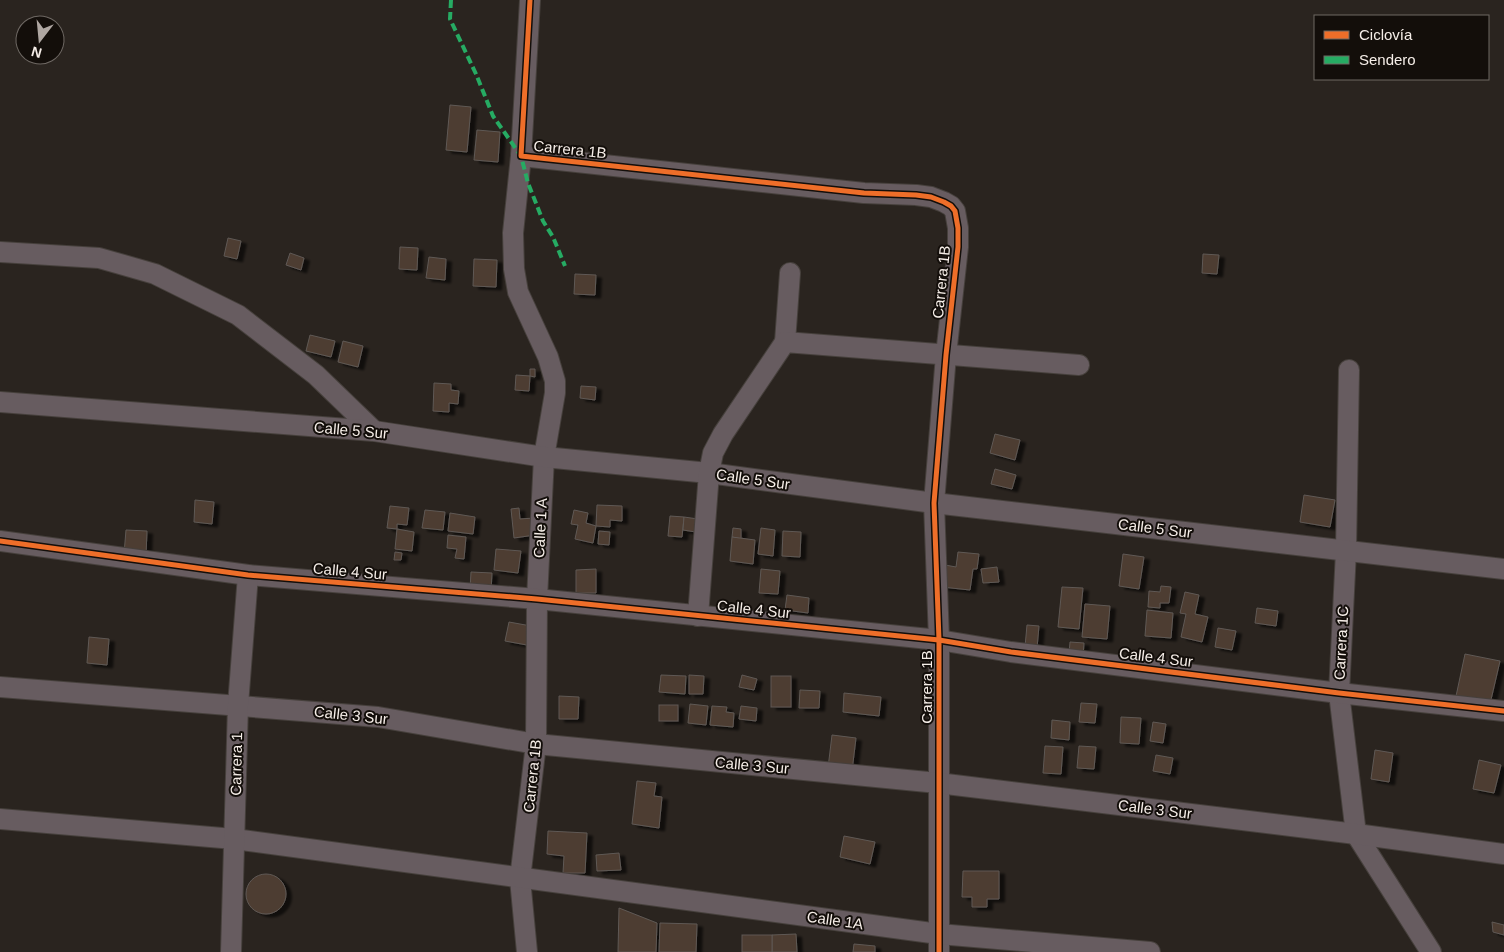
<svg xmlns="http://www.w3.org/2000/svg" width="1504" height="952" viewBox="0 0 1504 952" font-family="Arial,sans-serif">
<defs>
<filter id="shadow"><feDropShadow dx="5.5" dy="3" stdDeviation="1" flood-color="#0009"/></filter>
</defs>
<rect width="100%" height="100%" fill="#2a241f"/>
<g fill="#4e3c30" stroke="#5f5955" filter="url(#shadow)">
<polygon points="450,105 471,107 467,152 446,150"/>
<polygon points="477,130 500,132 498,162 474,160"/>
<polygon points="228,238 241,241 237,259 224,256"/>
<polygon points="400,247 418,248 417,270 399,269"/>
<polygon points="290,253 304,258 301,270 286,265"/>
<polygon points="1203,254 1219,255 1217,274 1202,273"/>
<polygon points="429,257 446,259 445,280 426,278"/>
<polygon points="474,259 497,260 496,287 473,286"/>
<polygon points="575,274 596,275 595,295 574,294"/>
<polygon points="310,335 335,341 331,357 306,351"/>
<polygon points="343,341 363,346 358,367 338,362"/>
<polygon points="530,369 535,369 535,377 530,376"/>
<polygon points="516,375 530,376 529,391 515,390"/>
<polygon points="434,383 451,384 451,390 459,391 458,404 449,403 449,412 433,411"/>
<polygon points="581,386 596,387 595,400 580,398"/>
<polygon points="995,434 1020,440 1015,460 990,453"/>
<polygon points="995,469 1016,475 1012,489 991,484"/>
<polygon points="1304,495 1335,500 1330,527 1300,522"/>
<polygon points="195,500 214,502 212,524 194,522"/>
<polygon points="597,505 622,506 622,521 610,520 610,527 596,526"/>
<polygon points="390,506 409,508 407,525 397,524 397,529 387,528"/>
<polygon points="519,508 520,519 534,518 535,535 514,538 511,509"/>
<polygon points="425,510 445,512 443,530 422,528"/>
<polygon points="574,510 588,513 586,523 596,526 593,543 575,539 578,525 571,524"/>
<polygon points="450,513 475,517 473,534 448,531"/>
<polygon points="670,516 684,517 682,537 668,536"/>
<polygon points="684,517 698,519 696,532 683,530"/>
<polygon points="733,528 741,529 741,539 732,537"/>
<polygon points="761,528 775,530 773,556 758,554"/>
<polygon points="397,529 414,532 412,551 395,549"/>
<polygon points="126,530 147,531 146,555 124,554"/>
<polygon points="599,531 610,532 609,545 598,544"/>
<polygon points="783,531 801,532 800,557 782,556"/>
<polygon points="448,535 466,537 464,559 455,558 457,549 447,548"/>
<polygon points="732,537 755,540 753,564 730,561"/>
<polygon points="496,549 521,551 518,573 494,570"/>
<polygon points="395,552 402,553 401,560 394,560"/>
<polygon points="958,552 979,554 977,569 973,569 970,590 942,587 945,565 956,567"/>
<polygon points="1123,554 1144,557 1139,589 1119,586"/>
<polygon points="997,567 999,582 983,583 981,569"/>
<polygon points="596,569 596,593 576,593 576,570"/>
<polygon points="761,569 780,571 778,594 759,593"/>
<polygon points="471,572 492,573 491,591 470,590"/>
<polygon points="1161,586 1171,587 1169,603 1160,603 1160,608 1148,607 1149,591 1160,592"/>
<polygon points="1062,587 1083,588 1079,629 1058,627"/>
<polygon points="1185,592 1199,595 1195,614 1208,617 1202,642 1181,637 1186,614 1180,613"/>
<polygon points="787,595 809,598 808,613 785,610"/>
<polygon points="1085,604 1110,606 1107,639 1082,637"/>
<polygon points="1257,608 1278,611 1276,626 1255,623"/>
<polygon points="1147,610 1173,613 1171,638 1145,636"/>
<polygon points="509,622 531,626 527,645 505,641"/>
<polygon points="1027,625 1039,626 1037,648 1025,647"/>
<polygon points="1218,628 1236,631 1232,650 1215,647"/>
<polygon points="89,637 109,639 107,665 87,663"/>
<polygon points="1070,642 1084,643 1083,657 1069,655"/>
<polygon points="1465,654 1500,661 1490,704 1455,701"/>
<polygon points="661,675 686,676 685,694 659,692"/>
<polygon points="689,675 704,676 703,694 689,694"/>
<polygon points="742,675 757,679 754,690 739,687"/>
<rect x="771" y="676" width="20" height="31"/>
<polygon points="800,690 820,691 819,708 799,708"/>
<polygon points="844,693 881,697 879,716 843,712"/>
<polygon points="559,696 579,697 578,719 559,719"/>
<polygon points="1081,703 1097,704 1095,723 1079,722"/>
<polygon points="690,704 708,706 706,725 688,723"/>
<rect x="659" y="705" width="19" height="16"/>
<polygon points="712,706 727,707 726,712 734,713 733,727 710,725"/>
<polygon points="741,706 757,708 756,721 739,719"/>
<polygon points="1121,717 1141,718 1139,744 1120,743"/>
<polygon points="1052,720 1070,722 1069,740 1051,738"/>
<polygon points="1153,722 1166,724 1163,743 1150,741"/>
<polygon points="832,735 856,738 852,771 828,768"/>
<polygon points="1045,746 1063,747 1061,774 1043,773"/>
<polygon points="1079,746 1096,747 1094,769 1077,768"/>
<polygon points="1375,750 1393,753 1389,782 1371,779"/>
<polygon points="1156,755 1173,758 1170,774 1153,771"/>
<polygon points="1479,760 1501,765 1494,793 1473,789"/>
<polygon points="637,781 656,783 654,796 662,797 659,828 632,824"/>
<polygon points="548,831 587,833 585,873 563,873 564,856 547,854"/>
<polygon points="844,836 875,842 870,864 840,857"/>
<polygon points="619,853 621,870 597,871 596,855"/>
<polygon points="963,871 999,871 999,899 987,899 987,907 972,907 972,897 962,897"/>
<circle cx="266" cy="894" r="20"/>
<polygon points="619,908 657,923 656,952 618,952"/>
<polygon points="1492,922 1504,925 1504,935 1493,932"/>
<polygon points="660,923 697,924 696,952 659,952"/>
<polygon points="796,934 797,952 772,952 772,935"/>
<rect x="742" y="935" width="30" height="17"/>
<polygon points="854,944 875,946 875,952 853,952"/>
</g>
<g fill="none" stroke-linecap="round" stroke-linejoin="round">
<defs>
<g id="street">
<polyline points="530,0 521,156 864,193 916,195 931,197 944,202 951,206 955,211 958,228 958,247 946,355 934,503 939,640 939,952"/>
<polyline points="521,156 513,233 514,269 518,292 548,357 555,381 555,393 544,457 537,599 536,744 520,879 527,952"/>
<polyline points="0,252 99,258 155,274 238,315 316,375 374,431"/>
<polyline points="785,342 790,273"/>
<polyline points="1349,370 1346,551 1339,693 1356,834 1431,952"/>
<polyline points="0,402 374,431 544,457 709,473 934,503 1504,569"/>
<polyline points="0,541 248,575 537,599 939,640 1011,652 1339,693 1504,711"/>
<polyline points="698,616 709,473 713,453 723,434 785,342 1079,365"/>
<polyline points="0,687 378,717 536,744 938,783 1356,834 1504,854"/>
<polyline points="0,819 234,839 939,934 1150,952"/>
<polyline points="231,952 238,705 248,575"/>
</g>
</defs>
<use href="#street" stroke="#46403c" stroke-width="22"/>
<use href="#street" stroke="#675c60" stroke-width="20"/>
<polyline stroke="#26ab63" stroke-width="4" stroke-dasharray="8 4" stroke-linecap="butt" points="451,0 450,19 476,74 493,116 521,156 528,183 543,221 553,237 565,266"/>
<defs>
<g id="cycleway">
<polyline points="530,0 521,156 864,193 916,195 931,197 944,202 951,206 955,211 958,228 958,247 946,355 934,503 939,640 939,952"/>
<polyline points="0,541 248,575 537,599 939,640 1011,652 1339,693 1504,711"/>
</g>
</defs>
<use href="#cycleway" stroke="#130e0a" stroke-width="8"/>
<use href="#cycleway" stroke="#ee6e29" stroke-width="5"/>
</g>
<g text-anchor="middle" dominant-baseline="central" stroke-width="4" stroke-linejoin="round" paint-order="stroke">
<g font-size="15" fill="#f6eee8" stroke="#130e0a">
<text transform="translate(570 149) rotate(6)">Carrera 1B</text>
<text transform="translate(941 282) rotate(-84)">Carrera 1B</text>
<text transform="translate(351 430) rotate(5)">Calle 5 Sur</text>
<text transform="translate(753 479) rotate(8)">Calle 5 Sur</text>
<text transform="translate(540 528) rotate(-87)">Calle 1 A</text>
<text transform="translate(1155 528) rotate(7)">Calle 5 Sur</text>
<text transform="translate(350 571) rotate(5)">Calle 4 Sur</text>
<text transform="translate(754 609) rotate(6)">Calle 4 Sur</text>
<text transform="translate(1341 643) rotate(-87)">Carrera 1C</text>
<text transform="translate(1156 657) rotate(7)">Calle 4 Sur</text>
<text transform="translate(926 687) rotate(-90)">Carrera 1B</text>
<text transform="translate(351 715) rotate(6)">Calle 3 Sur</text>
<text transform="translate(236 764) rotate(-89)">Carrera 1</text>
<text transform="translate(752 765) rotate(5)">Calle 3 Sur</text>
<text transform="translate(532 776) rotate(-84)">Carrera 1B</text>
<text transform="translate(1155 809) rotate(7)">Calle 3 Sur</text>
<text transform="translate(835 920) rotate(8)">Calle 1A</text>
</g>
</g>
<rect x="1314" y="15" width="175" height="65" fill="#130e0a" stroke="#6e6863"/>
<rect x="1324" y="31" width="25" height="8" fill="#ee6e29" stroke="#6e6863"/>
<text x="1359" y="40" font-size="15" fill="#f6eee8">Ciclovía</text>
<rect x="1324" y="56" width="25" height="8" fill="#26ab63" stroke="#6e6863"/>
<text x="1359" y="65" font-size="15" fill="#f6eee8">Sendero</text>
<g transform="translate(40 40) rotate(196)"><circle r="24" fill="#130e0a" stroke="#6e6863"/>
<path d="M0-4L9 19L0 12L-9 19Z" fill="#afa7a2"/>
<text y="-8" font-size="14" font-weight="bold" text-anchor="middle" fill="#f6eee8">N</text>
</g>
</svg>
